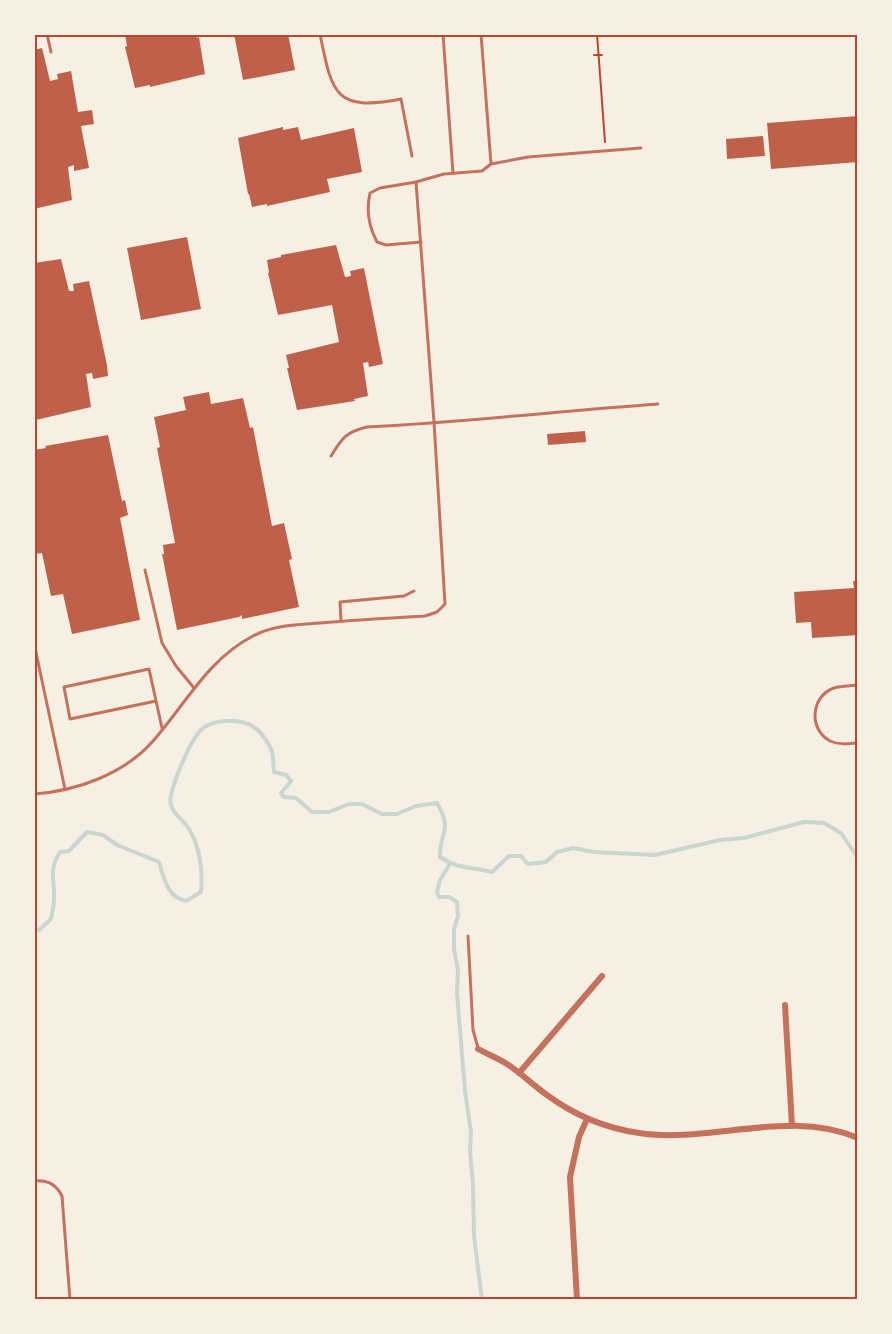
<svg xmlns="http://www.w3.org/2000/svg" width="892" height="1334" viewBox="0 0 892 1334" font-family="'Sofia Sans Condensed',sans-serif">
<rect width="100%" height="100%" fill="#f6efe4"/>
<g fill="none" stroke-linecap="round" stroke-linejoin="round">
<g stroke="#c9d6d2" stroke-width="4">
<polyline points="450,864 440,880 437,892 439,897 449,897 457,902 458,916 454,929 454,949 458,970 457,993 465,1091 471,1132 470,1151 473,1186 474,1236 482,1300"/>
<path d="M 34,930 L 39,930 L 51,919 C 52,912 54,906 54,899 C 55,879 48,871 60,852 L 69,851 L 87,832 L 103,835 L 117,845 L 159,862 C 164,878 167,897 186,901 L 201,892 C 203,871 200,847 189,829 C 182,817 167,812 171,795 C 175,778 188,746 199,732 C 212,717 244,718 258,730 C 262,734 269,744 271,749 C 274,755 273,765 274,772 L 286,775 L 291,781 L 281,793 L 284,797 L 296,798 L 312,812 L 329,812 L 349,804 L 362,804 L 382,814 L 397,814 L 416,806 L 437,803 C 453,831 440,830 440,857 C 457,869 472,867 492,872 L 509,856 L 521,856 L 528,864 L 546,862 L 557,852 L 573,848 L 594,852 L 655,855 L 720,840 L 744,838 L 804,822 L 824,823 L 841,833 L 858,858"/>
</g>
</g>
<g fill="#bf614a">
<polygon points="125,34 197,34 197,38 199,37 205,74 150,87 150,85 135,88 125,47 127,46"/>
<polygon points="234,34 288,34 295,70 243,80"/>
<polygon points="42,48 50,81 58,79 57,74 71,71 78,112 92,110 94,124 81,126 89,168 74,171 74,165 68,167 72,200 34,209 34,50"/>
<polygon points="858,116 858,162 771,169 767,123"/>
<polygon points="283,127 283,130 298,127 301,140 354,128 362,172 327,179 330,192 267,206 267,204 252,207 249,194 248,194 238,138"/>
<polygon points="763,136 765,156 727,159 726,139"/>
<polygon points="187,237 201,309 141,320 127,248"/>
<polygon points="336,245 345,277 351,276 350,271 364,268 383,364 369,367 368,362 363,363 368,396 354,399 355,401 297,410 287,368 289,368 286,355 339,342 332,305 278,315 268,273 269,273 267,260 281,257 281,255"/>
<polygon points="61,259 69,291 74,291 73,284 89,281 107,365 108,376 93,379 92,373 86,374 91,407 36,420 34,263"/>
<polygon points="209,392 211,404 243,398 250,428 253,427 272,526 284,523 292,559 289,560 299,607 242,619 242,615 239,617 177,630 162,554 164,554 163,545 175,543 157,448 160,447 154,417 186,410 183,397"/>
<polygon points="585,431 586,442 548,445 547,434"/>
<polygon points="108,435 122,501 125,500 128,515 120,518 140,620 72,634 63,594 51,596 42,553 34,554 34,450 46,448 45,446"/>
<polygon points="853,581 858,581 858,635 812,638 811,622 796,623 794,592 854,588"/>
</g>
<g fill="none" stroke-linecap="round" stroke-linejoin="round">
<g stroke="#b5482f" stroke-width="2">
<polyline points="597,34 605,142"/>
<polyline points="594,55 602,55"/>
</g>
<g stroke="#c5725c" stroke-width="3">
<polyline points="47,34 51,52"/>
<path d="M 320,34 C 332,93 334,112 401,99 L 412,156"/>
<polyline points="443,34 453,173"/>
<polyline points="481,34 491,164"/>
<path d="M 421,242 L 386,245 L 377,242 C 369,227 366,210 370,193 L 380,188 L 416,182 L 444,174 L 482,171 L 491,164 L 528,157 L 641,148"/>
<path d="M 331,456 C 342,438 346,432 367,427 C 464,422 561,411 658,404"/>
<polyline points="145,570 162,643 176,666 194,688"/>
<polyline points="341,621 340,602 404,596 414,591"/>
<polyline points="34,643 65,789"/>
<path d="M 858,685 C 850,686 841,686 834,688 C 811,696 808,729 830,741 C 839,745 848,744 858,743"/>
<polyline points="156,701 70,719 64,687 149,669 162,728"/>
<path d="M 34,794 C 77,791 124,774 153,741 C 185,705 208,659 253,636 C 273,625 297,625 320,623 C 355,620 390,618 425,616 L 437,612 L 445,604 L 434,422 L 416,182"/>
<polyline points="468,936 473,1030 478,1048"/>
<path d="M 34,1181 C 48,1180 56,1184 62,1196 L 70,1300"/>
</g>
<g stroke="#c5725c" stroke-width="6">
<polyline points="785,1005 792,1126"/>
<path d="M 478,1049 C 487,1054 498,1058 507,1064 C 521,1073 533,1085 547,1095 C 574,1115 605,1128 639,1133 C 711,1144 788,1108 858,1138"/>
<polyline points="519,1073 602,976"/>
<polyline points="577,1300 570,1177 579,1137 587,1119"/>
</g>
</g>
<rect width="892" height="1334" fill="none" stroke="#f6efe4" stroke-width="72"/>
<rect x="36" y="36" width="820" height="1262" fill="none" stroke="#b5482f" stroke-width="2"/>
</svg>
